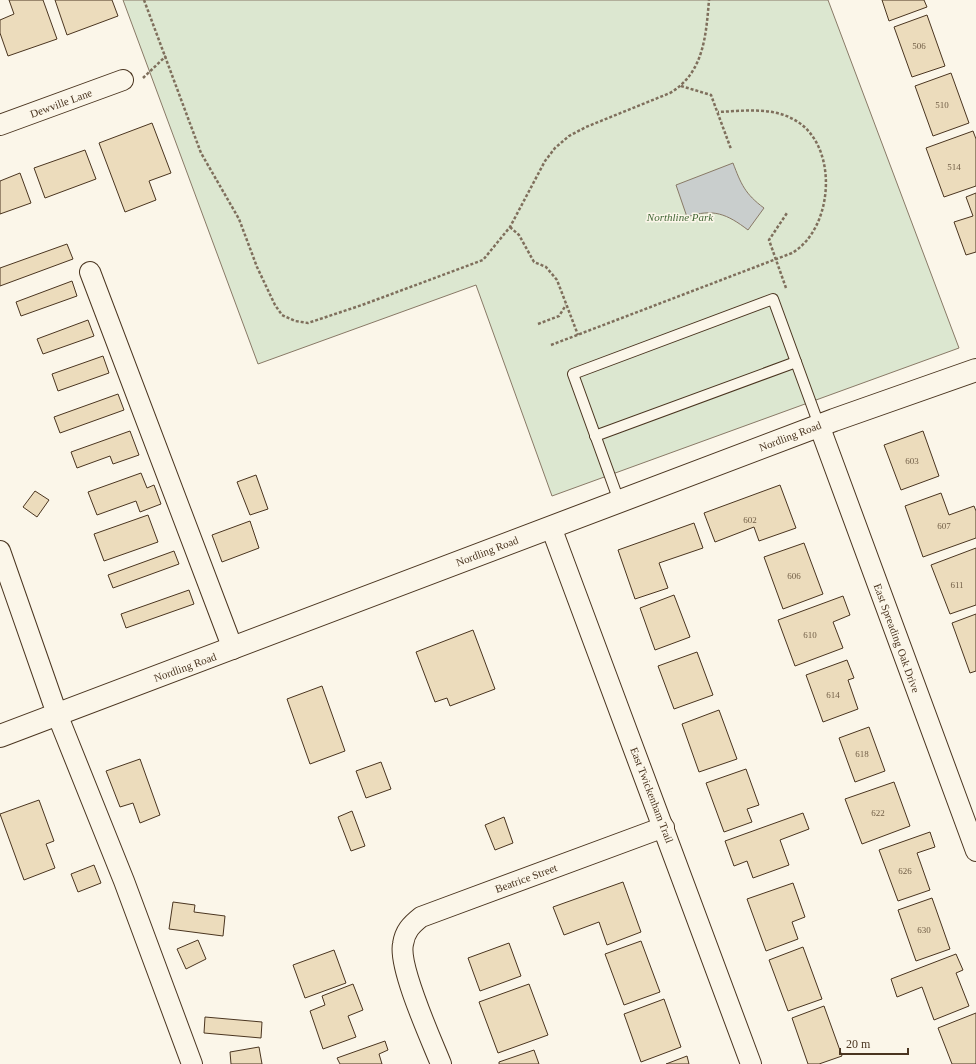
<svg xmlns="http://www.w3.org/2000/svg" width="976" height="1064" viewBox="0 0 976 1064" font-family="Georgia,serif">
<rect width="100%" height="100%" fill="#fbf6e9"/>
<polygon fill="#dce7d0" stroke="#887966" points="123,0 828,0 959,348 552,496 476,285 258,364"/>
<path fill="#c9cecd" stroke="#887966" d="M 733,163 C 741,184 745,194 764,208 L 748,230 C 727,214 713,208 687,217 L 676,185 Z"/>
<g fill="#ecdcbc" stroke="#4a3520">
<polygon points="9,0 43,0 57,39 8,56 0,33 0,20 14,14"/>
<polygon points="55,0 112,0 118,16 67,35"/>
<polygon points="882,0 924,0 927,7 889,21"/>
<polygon points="927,15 945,66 912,77 894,27"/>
<polygon points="951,73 969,123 933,136 915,86"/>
<polygon points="152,123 171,173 149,181 156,200 125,212 99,143"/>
<polygon points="973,131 976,139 976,186 944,197 926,148"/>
<polygon points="85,150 96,179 45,198 34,168"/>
<polygon points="20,173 31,203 0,214 0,181"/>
<polygon points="976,193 976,252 966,255 954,222 973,216 966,197"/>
<polygon points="67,244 73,259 0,286 0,268"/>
<polygon points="72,281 77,296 21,316 16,302"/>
<polygon points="88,320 94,336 43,354 37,339"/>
<polygon points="103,356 109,373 58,391 52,374"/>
<polygon points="118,394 124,410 60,433 54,417"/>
<polygon points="130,431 139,455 113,464 110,456 77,468 71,452"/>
<polygon points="923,431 939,476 901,490 884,445"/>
<polygon points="141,473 147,488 154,485 161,504 140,512 136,501 97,515 88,492"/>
<polygon points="256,475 268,509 250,515 237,482"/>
<polygon points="780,485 796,528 759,541 754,527 715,542 704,513"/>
<polygon points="35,491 49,500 37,517 23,507"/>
<polygon points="941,493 949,515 974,506 976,511 976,538 923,557 905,506"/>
<polygon points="148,515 158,542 104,561 94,534"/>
<polygon points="250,521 259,548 222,562 212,535"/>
<polygon points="694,523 703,548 659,563 668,588 635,599 618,550"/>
<polygon points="804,543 823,594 783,609 764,557"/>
<polygon points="976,548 976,605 950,614 931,565"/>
<polygon points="174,551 179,564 113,588 108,575"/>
<polygon points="189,590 194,604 126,628 121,614"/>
<polygon points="674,595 690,637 655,650 640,608"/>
<polygon points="843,596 850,615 833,622 843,648 795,666 778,620"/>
<polygon points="976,614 976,671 970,673 952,623"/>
<polygon points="473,630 495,689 450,706 447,698 435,702 416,652"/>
<polygon points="697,652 713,695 674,709 658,666"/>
<polygon points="847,660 854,678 848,680 858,709 823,722 806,675"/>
<polygon points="322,686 345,751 310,764 287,699"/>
<polygon points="719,710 737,759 699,772 682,724"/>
<polygon points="869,727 885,771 855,782 839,738"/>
<polygon points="140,759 160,815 140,823 133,803 120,807 106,771"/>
<polygon points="381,762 391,789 366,798 356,771"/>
<polygon points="746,769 759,805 747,809 752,822 724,832 706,783"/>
<polygon points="894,782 910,826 862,844 845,799"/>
<polygon points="39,800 54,841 46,844 55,868 24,880 0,814"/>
<polygon points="352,811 365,846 351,851 338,817"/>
<polygon points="803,813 809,829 780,840 789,865 753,878 747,861 734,866 725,841"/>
<polygon points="504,817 513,843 495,850 485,825"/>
<polygon points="930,832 935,847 917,853 930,890 898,901 879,850"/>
<polygon points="94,865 101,883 78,892 71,874"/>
<polygon points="623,882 641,932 607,945 599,922 564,935 553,907"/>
<polygon points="793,883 805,917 792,922 798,939 766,951 747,899"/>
<polygon points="932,898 950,949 916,961 898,910"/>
<polygon points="173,902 195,905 194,912 225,916 223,936 169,929"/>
<polygon points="198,940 206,959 186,969 177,949"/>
<polygon points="641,941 660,992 624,1005 605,954"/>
<polygon points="509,943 521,976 480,991 468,958"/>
<polygon points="803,947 822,999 788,1011 769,960"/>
<polygon points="334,950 346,983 305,998 293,965"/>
<polygon points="956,954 963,970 956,973 969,1006 934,1020 922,987 897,997 891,979"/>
<polygon points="353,984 363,1010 348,1016 356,1037 323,1049 310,1011 325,1005 322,996"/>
<polygon points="529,984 548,1035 498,1053 479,1002"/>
<polygon points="664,999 681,1047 641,1062 624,1014"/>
<polygon points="824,1006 842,1056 819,1064 808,1064 792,1018"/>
<polygon points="976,1013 976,1064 952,1064 938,1028"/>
<polygon points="205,1017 262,1022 261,1038 204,1033"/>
<polygon points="385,1041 388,1050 379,1054 382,1064 340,1064 337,1058"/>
<polygon points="259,1047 262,1064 231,1064 230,1052"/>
<polygon points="534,1050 539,1064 499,1064 499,1062"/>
<polygon points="687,1056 689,1064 666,1064"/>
</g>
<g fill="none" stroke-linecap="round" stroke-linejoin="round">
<defs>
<g id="lane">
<polyline points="595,436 796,362"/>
<polyline points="619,501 573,374 773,299 819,425"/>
</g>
<g id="street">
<polyline points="0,125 123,80"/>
<polyline points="90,272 233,649"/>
<polyline points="819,425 976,851"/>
<polyline points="551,527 751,1064"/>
<polyline points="0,551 57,714 124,881 192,1064"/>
<path d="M 441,1064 C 431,1039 398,967 403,944 C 405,931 411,925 421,917 L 664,827"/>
</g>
<polyline id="secondary" points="0,736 834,420 976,370"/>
</defs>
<use href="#lane" stroke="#4a3520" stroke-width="12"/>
<use href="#street" stroke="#4a3520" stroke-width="22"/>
<use href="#secondary" stroke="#4a3520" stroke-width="24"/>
<g stroke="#7f6f5c" stroke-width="2.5" stroke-dasharray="3 2" stroke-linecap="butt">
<path d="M 144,0 L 201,153 L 239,219 L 257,267 L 275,305 L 282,315 L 295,321 L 308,323 L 362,305 L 483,260 L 510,227 L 545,161 L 555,148 L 569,136 L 586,127 L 670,93 C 704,73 706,35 709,0"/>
<polyline points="143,78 166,56"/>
<polyline points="681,86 711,95 731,149"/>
<polyline points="510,227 519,235 534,262 546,267 557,280 578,335"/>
<polyline points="786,288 769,240 787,213"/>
<polyline points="538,324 559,316 566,305"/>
<path d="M 551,345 L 792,253 C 833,229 839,149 798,122 C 774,106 744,111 718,112"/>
</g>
<use href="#lane" stroke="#fbf6e9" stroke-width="10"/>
<use href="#street" stroke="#fbf6e9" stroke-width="20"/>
<use href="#secondary" stroke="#fbf6e9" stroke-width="22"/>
</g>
<g text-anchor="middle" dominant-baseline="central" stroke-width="3" stroke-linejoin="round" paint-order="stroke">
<g font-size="9" fill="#725f47">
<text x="919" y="46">506</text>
<text x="942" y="105">510</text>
<text x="954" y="167">514</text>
<text x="912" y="461">603</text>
<text x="750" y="520">602</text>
<text x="944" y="526">607</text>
<text x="794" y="576">606</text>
<text x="957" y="585">611</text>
<text x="810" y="635">610</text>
<text x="833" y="695">614</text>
<text x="862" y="754">618</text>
<text x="878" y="813">622</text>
<text x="905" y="871">626</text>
<text x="924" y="930">630</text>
</g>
<g font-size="11" fill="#4a3520" stroke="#fbf6e9">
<text transform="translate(61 103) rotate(-20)">Dewville Lane</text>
<text transform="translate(790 436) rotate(-21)">Nordling Road</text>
<text transform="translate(487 551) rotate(-21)">Nordling Road</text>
<text transform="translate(897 638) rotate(70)">East Spreading Oak Drive</text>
<text transform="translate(185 667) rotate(-20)">Nordling Road</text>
<text transform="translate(652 795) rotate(69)">East Twickenham Trail</text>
<text transform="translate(526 878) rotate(-20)">Beatrice Street</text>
</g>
<g font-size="11" font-style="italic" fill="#436837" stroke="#fbf6e9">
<text x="680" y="217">Northline Park</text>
</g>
</g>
<path d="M840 1048v6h68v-6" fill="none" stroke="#4a3520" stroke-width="2"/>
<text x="846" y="1048" font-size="12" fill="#4a3520" stroke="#fbf6e9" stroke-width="3" paint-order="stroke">20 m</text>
</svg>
